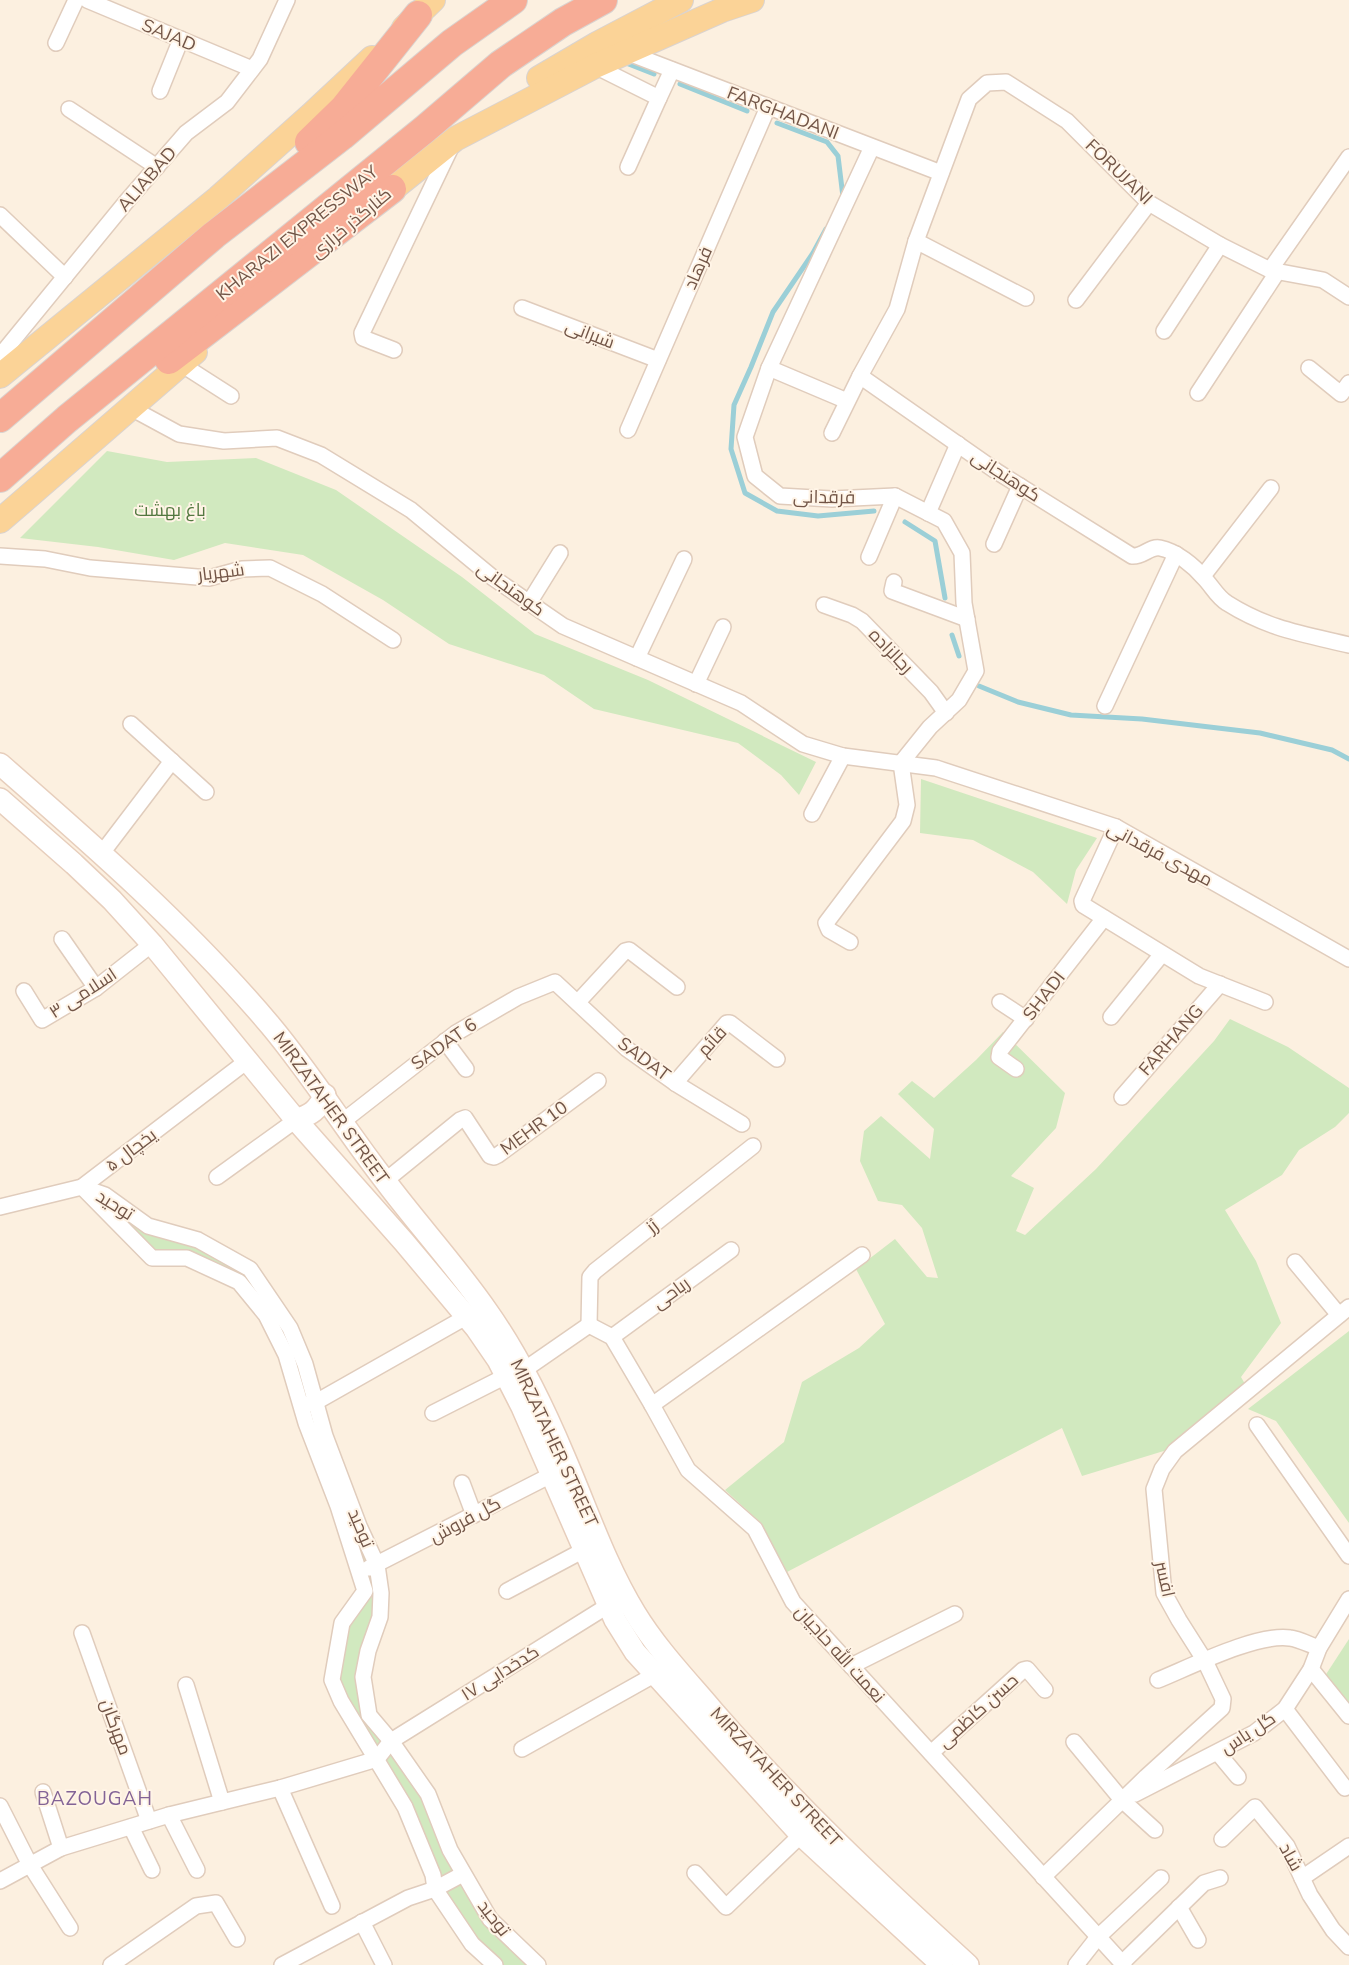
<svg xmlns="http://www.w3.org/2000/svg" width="1349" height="1965" viewBox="0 0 1349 1965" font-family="'Nunito Sans',Cairo,sans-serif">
<rect width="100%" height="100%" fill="#fcf0e0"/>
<g fill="#d1e9bf">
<polygon points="107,451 167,462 256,458 336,490 462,577 535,634 648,680 816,762 799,795 781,775 738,743 594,709 544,675 449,644 383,600 303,555 225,543 174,560 98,547 20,538"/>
<polygon points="921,779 1097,838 1076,870 1067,904 1033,872 973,840 920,833"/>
<polygon points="1230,1019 1288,1047 1349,1088 1349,1113 1335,1127 1299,1150 1282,1175 1225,1210 1256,1261 1281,1323 1241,1377 1245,1384 1167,1450 1082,1476 1062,1428 787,1572 761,1523 725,1490 784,1442 802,1382 859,1348 885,1324 856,1269 895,1239 927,1277 938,1278 922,1228 902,1205 878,1201 860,1161 864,1131 881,1116 930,1159 934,1129 898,1094 912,1081 934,1098 976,1060 1003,1032 1065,1093 1056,1128 1011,1176 1034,1188 1016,1231 1025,1235 1096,1169 1214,1041"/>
<polygon points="104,1198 178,1238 249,1270 291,1329 379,1594 364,1658 366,1716 427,1796 487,1920 537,1965 500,1965 476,1943 439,1890 335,1681 345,1625 366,1593 302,1401 242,1281 156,1255"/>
<polygon points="1349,1331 1349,1523 1276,1421 1248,1409"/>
<polygon points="1349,1639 1349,1705 1321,1682"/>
</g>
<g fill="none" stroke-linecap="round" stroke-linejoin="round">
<g stroke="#9bcfd7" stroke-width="5">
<polyline points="626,63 654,74"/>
<polyline points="680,84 747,111"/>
<polyline points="777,123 827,142 838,156 843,197"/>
<polyline points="826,229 813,253 773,312 751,367 734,405 731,449 745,493 777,511 818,516 874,511"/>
<polyline points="905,522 935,541 945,598"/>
<polyline points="952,635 959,656"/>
<polyline points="979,686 1018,702 1071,715 1142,719 1260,733 1332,750 1349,759"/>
</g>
<defs>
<g id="street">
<polyline points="87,0 252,69"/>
<polyline points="56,43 76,0"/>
<polyline points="626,52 941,173"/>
<polyline points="595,66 659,98 628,167"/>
<polyline points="160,91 181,39"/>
<polyline points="659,98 672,70"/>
<polyline points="69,109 157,167"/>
<polyline points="0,215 65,277"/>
<polyline points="916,241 1026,298"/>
<polyline points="1270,270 1349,157"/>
<path d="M 1349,297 L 1323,280 L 1270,270 L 1220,245 L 1149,203 L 1067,121 L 1006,82 L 987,83 L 969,99 L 916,241 L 897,309 L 860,376 L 996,471 L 1132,556 C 1143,557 1150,546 1160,548 C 1176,551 1194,566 1204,578 C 1212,586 1217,597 1227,603 C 1268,629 1303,634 1349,645"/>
<polyline points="1076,300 1149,203"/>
<polyline points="522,308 658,360"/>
<polyline points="1164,331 1220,245"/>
<polyline points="394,350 363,338 362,333 452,145"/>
<polyline points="0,356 126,202 186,133 227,102 260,59 287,0"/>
<polyline points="181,364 231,396"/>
<polyline points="769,368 847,401"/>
<polyline points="1309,368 1341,394 1349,383"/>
<polyline points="1198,393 1278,271"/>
<polyline points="131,408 179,434 224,441 277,438 321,455 411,510 492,577 563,626 741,703 803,744 843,756 936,768 1116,827 1349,959"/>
<polyline points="628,430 768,107"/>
<polyline points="832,433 860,376"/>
<polyline points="928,513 958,444"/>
<polyline points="994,544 1020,486"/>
<polyline points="0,556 45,559 90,568 209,578 242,569 270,568 322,594 393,640"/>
<polyline points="869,557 895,496"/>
<polyline points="1203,576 1271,488"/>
<polyline points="894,582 892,591 967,619"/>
<polyline points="529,603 560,553"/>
<polyline points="824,605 852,615 862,621 931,692 946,713"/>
<polyline points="637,658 684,559"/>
<polyline points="696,684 723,627"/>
<polyline points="1105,706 1176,554"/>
<polyline points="131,724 206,792"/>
<polyline points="812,814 843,756"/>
<polyline points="1116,827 1082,901 1083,905 1199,976 1265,1002"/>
<polyline points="102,853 172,761"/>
<polyline points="62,939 96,988"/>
<polyline points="850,942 829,930 826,923 903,821 907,805 901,763 930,727 959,700 976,671 964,603 962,553 944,521 895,496 832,499 780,496 755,476 745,437 769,368 872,147"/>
<polyline points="24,991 42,1020 96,988 152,944"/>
<polyline points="578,1002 625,951 629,950 677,987"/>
<polyline points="1000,1002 1026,1019"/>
<polyline points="1111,1017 1162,954"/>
<polyline points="445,1041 466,1069"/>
<polyline points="1016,1069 999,1057 1000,1051 1104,918"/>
<polyline points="675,1083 727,1023 730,1023 777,1059"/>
<polyline points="1122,1097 1220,984"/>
<polyline points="342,1122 456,1033 518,997 555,982 627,1049 675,1083 742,1124"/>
<polyline points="217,1177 296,1120"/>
<polyline points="385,1181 460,1120 465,1118 490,1156 494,1157 498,1155 598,1081"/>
<polyline points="82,1187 105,1195 148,1226 198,1240 250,1269 290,1328 305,1364 325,1436 359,1526 377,1565 381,1593 380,1617 368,1651 363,1677 369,1715 391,1741 428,1794 450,1850 490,1919 538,1965"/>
<polyline points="85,1190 152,1258 187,1258 239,1282 266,1315 286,1355 306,1423 338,1506 365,1591 342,1623 332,1680 341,1701 405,1807 433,1875 435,1889 472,1944 495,1965"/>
<polyline points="0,1207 82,1187 247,1061"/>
<polyline points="1295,1262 1339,1315"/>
<polyline points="589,1325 612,1337 652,1405 688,1470 755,1529 793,1602 1124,1965"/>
<polyline points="589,1325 590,1277 595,1271 753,1146"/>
<polyline points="612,1337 731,1250"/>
<polyline points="524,1370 589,1325"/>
<polyline points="308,1404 316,1402 466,1317"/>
<polyline points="652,1405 862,1255"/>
<polyline points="433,1413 506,1376"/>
<polyline points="1257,1425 1349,1556"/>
<polyline points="462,1483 474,1515"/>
<polyline points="369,1568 553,1474"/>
<polyline points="507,1591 584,1550"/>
<polyline points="82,1633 149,1821"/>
<polyline points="851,1666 955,1614"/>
<polyline points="1311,1669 1349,1716"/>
<path d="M 1158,1680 C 1190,1667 1257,1633 1290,1638 C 1299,1639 1310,1645 1319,1648"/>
<polyline points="186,1685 222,1802"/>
<polyline points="1285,1709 1345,1788"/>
<polyline points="1074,1742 1122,1800 1155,1830"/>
<polyline points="522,1749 654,1675"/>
<polyline points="931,1753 1023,1670 1027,1669 1045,1690"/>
<polyline points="1218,1753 1238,1777"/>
<polyline points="280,1788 332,1906"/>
<polyline points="43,1792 61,1848"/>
<polyline points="1135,1794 1254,1733 1285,1709 1311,1669 1319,1648 1349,1599"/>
<polyline points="0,1806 30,1865 70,1928"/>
<polyline points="169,1815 197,1870"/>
<polyline points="131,1827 152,1870"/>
<polyline points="1222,1839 1255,1807 1287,1846 1310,1895 1333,1930 1349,1947"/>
<polyline points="695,1873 726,1907 801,1835"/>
<polyline points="1043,1877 1146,1777 1222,1708 1223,1699 1205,1661 1179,1620 1164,1593 1154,1489 1162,1469 1175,1451 1349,1307"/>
<polyline points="1302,1878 1349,1846"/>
<polyline points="0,1881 61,1848 169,1815 280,1788 377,1759 391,1741 609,1605"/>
<polyline points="1179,1907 1198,1940"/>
<polyline points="362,1922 384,1965"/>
<polyline points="1122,1963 1204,1883 1220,1878"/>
<polyline points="111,1965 196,1906 216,1903 237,1939"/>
<polyline points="282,1965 408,1898 435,1889 463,1874"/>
<polyline points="1076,1965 1098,1937 1161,1878"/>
</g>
<g id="secondary">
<path d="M 0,764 C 94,846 189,929 270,1025 C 312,1075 346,1131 386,1182 C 419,1226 456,1266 487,1311 C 519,1356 543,1406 564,1456 C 587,1509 605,1564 635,1613 C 657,1649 686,1679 713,1711 C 792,1802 879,1884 968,1965"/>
<polyline points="0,799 74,864 112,900 152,944 296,1120 404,1242 476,1328 498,1360 522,1407 615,1620 635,1652 801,1835 942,1965"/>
<path d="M 296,1120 C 312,1114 317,1111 325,1095"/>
</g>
<g id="primary">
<polyline points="404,28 433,0"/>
<polyline points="539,78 597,44 681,0"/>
<polyline points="379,200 455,139 595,66 722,10 752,0"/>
<polyline points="0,376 218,198 311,115 372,58"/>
<polyline points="0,521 195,352"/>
</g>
<g id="highway">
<polyline points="309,142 344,108 418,15"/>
<polyline points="169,360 392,189"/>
<polyline points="0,418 214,235 342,136 452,43 513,0"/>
<polyline points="0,478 67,419 425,129 501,64 563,22 603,0"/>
</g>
</defs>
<use href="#street" stroke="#e0ccbc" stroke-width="18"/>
<use href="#secondary" stroke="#e7cebc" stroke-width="24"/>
<use href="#primary" stroke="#dad3cf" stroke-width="26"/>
<use href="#highway" stroke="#dad3cf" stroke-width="30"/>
<use href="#street" stroke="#fff" stroke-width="15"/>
<use href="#secondary" stroke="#fff" stroke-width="21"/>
<use href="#primary" stroke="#fbd397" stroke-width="24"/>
<use href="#highway" stroke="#f7ac96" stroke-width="28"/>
</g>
<g text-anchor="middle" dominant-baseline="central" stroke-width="4" stroke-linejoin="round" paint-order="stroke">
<g font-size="18" fill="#725547" stroke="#fff4e6">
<text transform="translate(169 35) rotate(23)">SAJAD</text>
<text transform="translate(783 113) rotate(21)">FARGHADANI</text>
<text transform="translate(1119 172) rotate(44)">FORUJANI</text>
<text transform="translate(147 179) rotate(-49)">ALIABAD</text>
<text transform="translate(351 223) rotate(-40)">کنارگذر خرازی</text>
<text transform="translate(297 233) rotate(-39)">KHARAZI EXPRESSWAY</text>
<text transform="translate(698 268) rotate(-66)">فرهاد</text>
<text transform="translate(590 334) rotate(21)">شیرانی</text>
<text transform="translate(1006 476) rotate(33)">کوهنجانی</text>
<text transform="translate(824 497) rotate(1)">فرقدانی</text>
<text transform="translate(221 572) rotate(-7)">شهریار</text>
<text transform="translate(511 589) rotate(36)">کوهنجانی</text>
<text transform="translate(891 651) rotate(46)">رجالزاده</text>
<text transform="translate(1160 854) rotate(28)">مهدی فرقدانی</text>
<text transform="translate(83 993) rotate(-33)">اسلامی ۳</text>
<text transform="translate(1044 996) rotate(-52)">SHADI</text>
<text transform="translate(1171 1040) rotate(-49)">FARHANG</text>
<text transform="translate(712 1041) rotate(-47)">قائم</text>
<text transform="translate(444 1044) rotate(-35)">SADAT 6</text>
<text transform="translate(644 1059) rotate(37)">SADAT</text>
<text transform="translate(331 1108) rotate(54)">MIRZATAHER STREET</text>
<text transform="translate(534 1128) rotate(-36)">MEHR 10</text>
<text transform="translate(131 1150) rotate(-37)">یخچال ۵</text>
<text transform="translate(115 1205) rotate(32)">توحید</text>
<text transform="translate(652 1226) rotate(-38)">رُز</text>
<text transform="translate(671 1293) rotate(-36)">ریاحی</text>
<text transform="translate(554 1443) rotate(65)">MIRZATAHER STREET</text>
<text transform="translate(465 1520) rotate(-28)">گل فروش</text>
<text transform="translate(361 1528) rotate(67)">توحید</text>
<text transform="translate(1165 1579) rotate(78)">افسر</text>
<text transform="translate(840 1654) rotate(48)">نعمت الله حاجیان</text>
<text transform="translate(500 1673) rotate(-32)">کدخدایی ۱۷</text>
<text transform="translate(978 1711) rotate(-42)">حسن کاظمی</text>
<text transform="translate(116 1727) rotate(70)">مهرگان</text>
<text transform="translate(1248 1733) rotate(-33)">گل یاس</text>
<text transform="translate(776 1777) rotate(47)">MIRZATAHER STREET</text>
<text transform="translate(1291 1857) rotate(61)">شاد</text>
<text transform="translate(494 1918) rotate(52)">توحید</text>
</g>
<g font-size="18" fill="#537840" stroke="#fff4e6">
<text x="170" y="510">باغ بهشت</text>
</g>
<g font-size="19" letter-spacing="1" fill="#836396" stroke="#fff4e6">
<text x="95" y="1799">BAZOUGAH</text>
</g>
</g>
</svg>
